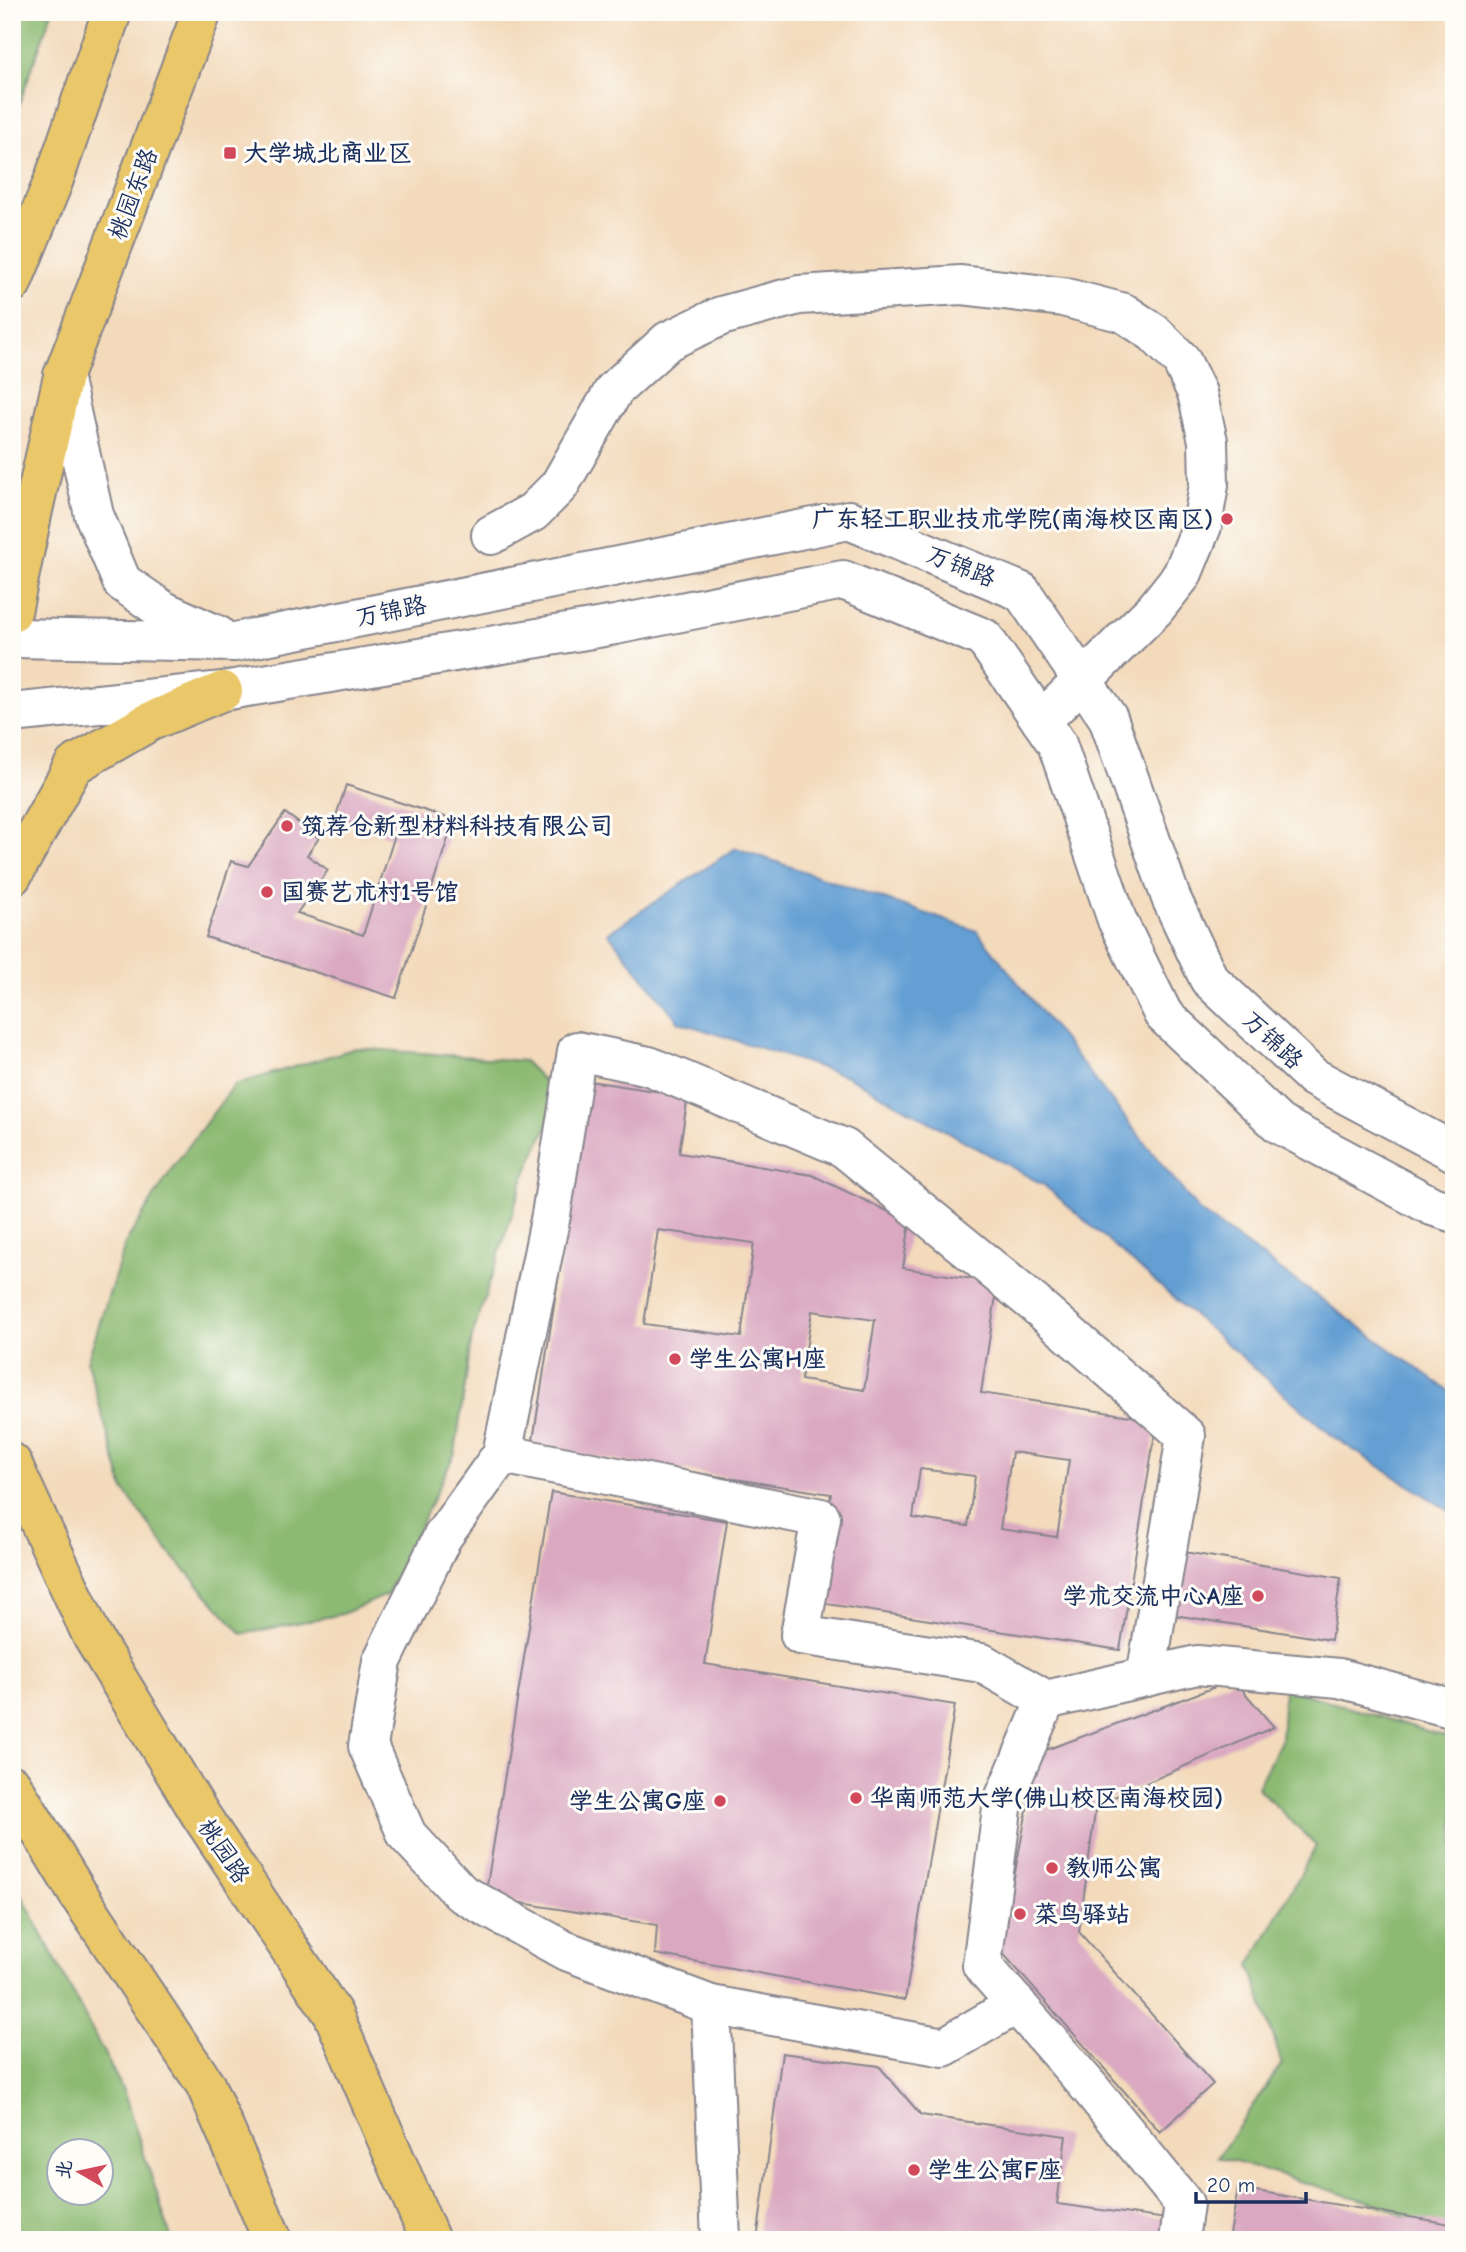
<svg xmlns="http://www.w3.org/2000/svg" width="1466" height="2252" viewBox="0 0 1466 2252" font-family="'Comic Neue','LXGW WenKai TC',sans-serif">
<rect width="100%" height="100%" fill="#fdfcf7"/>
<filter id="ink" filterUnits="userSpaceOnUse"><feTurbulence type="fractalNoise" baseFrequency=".0143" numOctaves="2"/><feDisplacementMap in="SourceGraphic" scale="14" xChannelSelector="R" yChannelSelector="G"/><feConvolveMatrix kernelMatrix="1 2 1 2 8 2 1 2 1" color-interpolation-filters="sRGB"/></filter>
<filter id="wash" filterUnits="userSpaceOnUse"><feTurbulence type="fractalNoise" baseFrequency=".00686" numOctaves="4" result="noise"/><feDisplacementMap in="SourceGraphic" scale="28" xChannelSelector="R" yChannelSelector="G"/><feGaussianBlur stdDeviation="1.57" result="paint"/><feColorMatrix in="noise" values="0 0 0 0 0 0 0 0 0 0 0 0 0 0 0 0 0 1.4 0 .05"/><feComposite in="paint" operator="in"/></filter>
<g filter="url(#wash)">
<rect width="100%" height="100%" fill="#f3dabb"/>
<g fill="#8cba72" stroke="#547468" stroke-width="2" fill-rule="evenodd">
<polygon points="12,12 52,12 12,124"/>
<polygon points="356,1048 524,1061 560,1097 523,1180 472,1337 455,1453 387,1595 342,1614 242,1634 170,1553 124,1490 87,1362 126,1242 173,1167 234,1085"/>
<polygon points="1284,1688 1454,1739 1454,2238 1380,2205 1218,2157 1282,2064 1250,1965 1316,1846 1257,1787 1281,1741"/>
<path d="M 12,1876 L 123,2090 L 172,2240 L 12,2240 ZM 60,2150 L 102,2150 L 102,2192 L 60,2192 Z"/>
</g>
<polygon fill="#639fd3" stroke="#3f6798" stroke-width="2" points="736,848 977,931 1199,1211 1454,1395 1454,1514 1335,1438 1044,1185 847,1076 679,1022 608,933"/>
<g id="blocks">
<g fill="#daa9c1" fill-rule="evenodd">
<polygon points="346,785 454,820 396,998 206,937 231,861 248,866 285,813 319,838 307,855 328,870 297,913 363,935 394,838 335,819"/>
<path d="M 589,1081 L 688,1096 L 679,1153 L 812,1175 L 910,1222 L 903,1268 L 998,1283 L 981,1393 L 1157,1420 L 1120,1650 L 814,1602 L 831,1494 L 532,1447 ZM 658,1230 L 754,1243 L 741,1337 L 644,1324 ZM 812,1311 L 875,1320 L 864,1390 L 801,1380 ZM 1012,1452 L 1069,1460 L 1057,1537 L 1000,1529 ZM 920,1469 L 975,1476 L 968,1526 L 913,1518 Z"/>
<polygon points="551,1492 727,1521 705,1664 955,1705 905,2000 655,1954 657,1925 485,1897"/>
<polygon points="1184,1552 1341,1578 1331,1640 1174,1615"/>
<polygon points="1234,1680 1274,1727 1096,1805 1079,1932 1213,2084 1160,2132 1000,1950 1038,1753"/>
<polygon points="782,2053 879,2066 921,2115 1066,2136 1057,2204 1167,2219 1164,2240 757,2240"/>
<polygon points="1238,2188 1451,2224 1448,2240 1229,2240"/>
</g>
</g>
</g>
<g filter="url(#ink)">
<use href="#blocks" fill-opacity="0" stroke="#87848c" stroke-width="2"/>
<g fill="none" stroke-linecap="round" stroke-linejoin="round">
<defs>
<g id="minor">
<polyline points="63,376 94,515 122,582 164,611 217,635"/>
<polyline points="491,535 533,512 559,486 614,390 668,341 721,316 799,295 961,285 1063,297 1124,313 1154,333 1181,360 1197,393 1208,441 1209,485 1202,526 1182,575 1155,609 1041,721"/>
<polyline points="12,638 235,642 849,520 1022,592 1108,718 1171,898 1209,979 1313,1077 1454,1152"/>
<polyline points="12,713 223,691 615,625 843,580 984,638 1057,744 1117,920 1163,1014 1279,1124 1432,1206 1454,1213"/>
<polyline points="502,1454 551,1215 577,1051 649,1066 844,1148 1035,1304 1186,1436 1146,1677"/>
<polyline points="1017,2004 944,2047 711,2005 564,1950 461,1893 407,1835 368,1746 382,1661 443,1536 502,1454 821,1518 800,1635 982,1663 1046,1700"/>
<polyline points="711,2005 721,2240"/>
<polyline points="1179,2240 1184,2204 1090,2088 982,1965 1003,1801 1046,1700 1197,1665 1339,1678 1454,1709"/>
</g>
<g id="major">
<polyline points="12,283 53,182 112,12"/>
<polyline points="12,612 32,515 63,376 202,12"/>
<polyline points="12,876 74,765 149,722 223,691"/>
<polyline points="12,1463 92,1636 200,1814 333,2014 430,2240"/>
<polyline points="12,1785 78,1894 205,2084 273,2240"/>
</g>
</defs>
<use href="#minor" stroke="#87848c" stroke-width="42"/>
<use href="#major" stroke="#87848c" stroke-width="42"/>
<use href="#minor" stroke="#fff" stroke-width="38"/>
<use href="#major" stroke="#eac769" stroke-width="38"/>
</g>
</g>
<g fill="#d1495b" stroke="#fdfcf7" stroke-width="2.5">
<rect x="223" y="146" width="14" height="14" rx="3.5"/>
<circle cx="1227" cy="519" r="7"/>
<circle cx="287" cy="826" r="7"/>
<circle cx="267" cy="892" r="7"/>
<circle cx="675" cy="1359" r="7"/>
<circle cx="1258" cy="1596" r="7"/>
<circle cx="856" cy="1798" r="7"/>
<circle cx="720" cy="1801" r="7"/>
<circle cx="1052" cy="1868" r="7"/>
<circle cx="1020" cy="1914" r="7"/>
<circle cx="914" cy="2170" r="7"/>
</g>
<g text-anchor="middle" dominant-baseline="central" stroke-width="6" stroke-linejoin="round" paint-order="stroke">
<g font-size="24" font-weight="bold" fill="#1b2f5e" stroke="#fdfcf7" text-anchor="start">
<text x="244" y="153">大学城北商业区</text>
<text x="1213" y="519" text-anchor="end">广东轻工职业技术学院(南海校区南区)</text>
<text x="301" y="826">筑荐仓新型材料科技有限公司</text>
<text x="281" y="892">国赛艺术村1号馆</text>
<text x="689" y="1359">学生公寓H座</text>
<text x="1244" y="1596" text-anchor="end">学术交流中心A座</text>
<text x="870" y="1798">华南师范大学(佛山校区南海校园)</text>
<text x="706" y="1801" text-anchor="end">学生公寓G座</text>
<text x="1066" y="1868">教师公寓</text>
<text x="1034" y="1914">菜鸟驿站</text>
<text x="928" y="2170">学生公寓F座</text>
</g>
<g font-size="24" fill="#1b2f5e" stroke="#fdfcf7">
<text transform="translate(133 194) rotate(-69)">桃园东路</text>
<text transform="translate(961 566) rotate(22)">万锦路</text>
<text transform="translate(391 611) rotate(-11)">万锦路</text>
<text transform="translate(1273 1040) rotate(43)">万锦路</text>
<text transform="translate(224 1851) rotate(56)">桃园路</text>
</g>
</g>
<rect width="1466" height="2252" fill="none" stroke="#fdfcf7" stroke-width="42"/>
<g transform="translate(80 2172) rotate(279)"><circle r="33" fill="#fdfcf7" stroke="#a3aaba" stroke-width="2"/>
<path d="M0-5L12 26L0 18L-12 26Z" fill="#d1495b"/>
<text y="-10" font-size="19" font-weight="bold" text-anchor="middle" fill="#1b2f5e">北</text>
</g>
<path d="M1196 2192v10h110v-10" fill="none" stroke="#1b2f5e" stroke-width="3.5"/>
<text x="1207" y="2192" font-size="21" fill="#1b2f5e" stroke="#fdfcf7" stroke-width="5" paint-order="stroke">20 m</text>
</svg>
